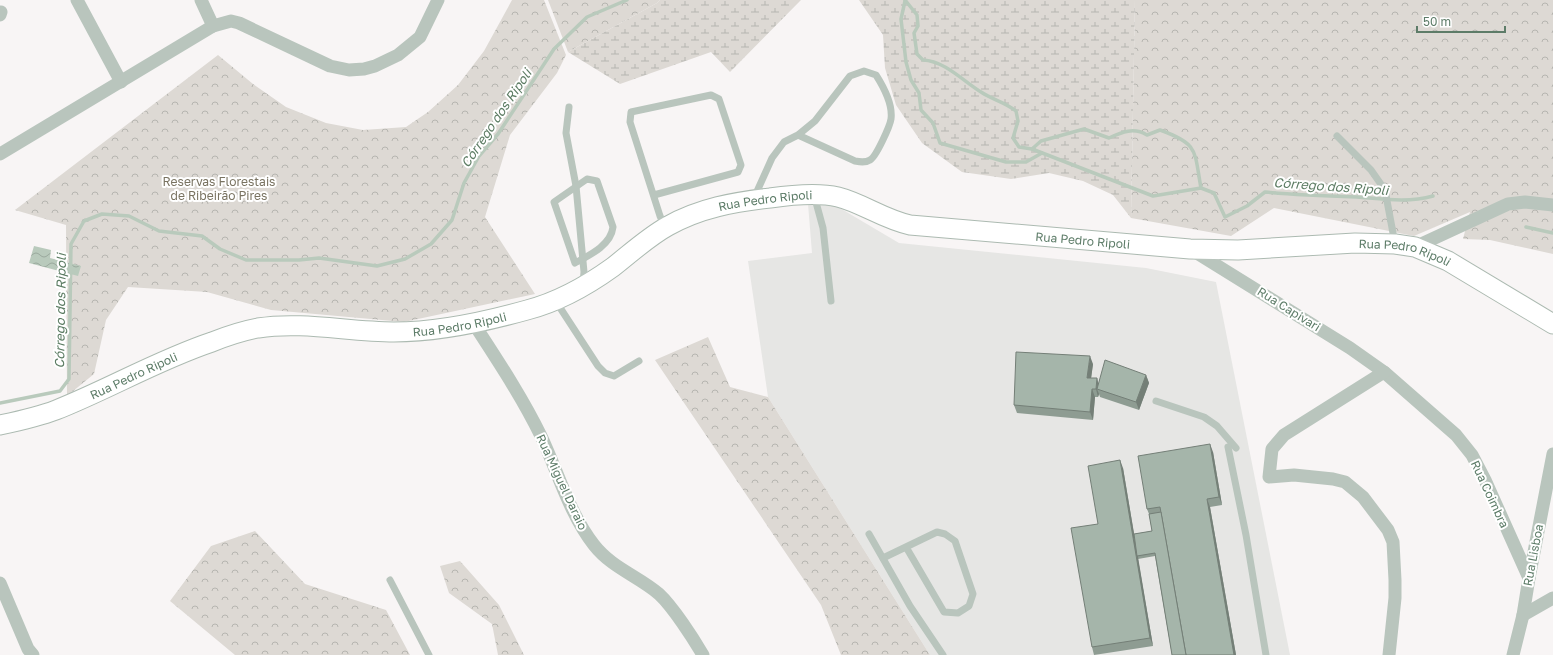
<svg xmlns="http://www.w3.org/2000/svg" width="1553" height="655" viewBox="0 0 1553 655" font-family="'Golos Text',sans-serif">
<defs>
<pattern id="forest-crowns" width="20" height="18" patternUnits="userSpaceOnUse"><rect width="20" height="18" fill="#ddd9d4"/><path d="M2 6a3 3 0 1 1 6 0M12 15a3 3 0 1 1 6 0" fill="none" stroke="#b6b5b0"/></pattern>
<pattern id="wetland-marsh" width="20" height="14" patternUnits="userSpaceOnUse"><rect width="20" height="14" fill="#ddd9d4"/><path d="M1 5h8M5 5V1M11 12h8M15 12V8" fill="none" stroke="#b6b5b0"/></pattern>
<pattern id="water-waves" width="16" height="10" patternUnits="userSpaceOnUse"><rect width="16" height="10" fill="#b9cabc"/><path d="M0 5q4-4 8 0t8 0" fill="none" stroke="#9aa99d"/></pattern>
</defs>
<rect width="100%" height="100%" fill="#f8f5f5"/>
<polygon fill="#e6e6e4" points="808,204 833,204 899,243 1146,268 1216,282 1290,655 930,655 768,397 748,261 812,253"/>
<g fill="url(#forest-crowns)">
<polygon points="512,0 544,0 566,55 557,73 510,135 485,217 535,294 404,322 271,310 207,292 128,287 106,320 94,374 67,396 66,225 15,210 218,55 253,84 286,107 326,123 363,130 406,127 428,112 458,85 484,51"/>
<polygon points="548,0 660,0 657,3 568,52"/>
<polygon points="1135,0 1553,0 1553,254 1490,240 1463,239 1470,212 1414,236 1274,208 1231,236 1131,218"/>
<polygon points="708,337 730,387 768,397 930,655 841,655 821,605 655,360"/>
<polygon points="255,531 305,584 386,610 410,655 235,655 170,601 211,546"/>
<polygon points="460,561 499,605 524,655 498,655 492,624 449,593 440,566"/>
</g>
<g fill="url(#wetland-marsh)">
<polygon points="660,0 801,0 730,72 711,52 620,84 568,52 657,3"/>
<polygon points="859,0 1135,0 1131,218 1113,195 1083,181 1049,173 1011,179 962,172 922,143 896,105 885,68 883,35"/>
</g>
<polygon fill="url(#water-waves)" points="34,246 51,250 50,258 81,266 78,276 29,263"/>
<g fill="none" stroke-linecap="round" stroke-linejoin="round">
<g stroke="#b9cabc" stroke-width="3.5">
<path d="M 905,0 L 917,15 L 918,26 L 914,33 L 917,54 L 923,60 C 945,61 963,81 981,92 C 993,100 1005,102 1016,111 L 1018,121 L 1013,138 L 1019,147 L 1032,149 L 1153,196 L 1201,188 L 1214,193 L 1225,217 L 1247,206 L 1265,192 C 1296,195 1326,196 1357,197 C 1383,199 1408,203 1433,196"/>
<polyline points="905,1 901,19 906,62 911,80 919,93 921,110 933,123 940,143 1006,162 1026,162 1042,153"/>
<path d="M 1032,149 L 1041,141 L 1084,129 L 1109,138 C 1122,132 1134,127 1147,135 L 1160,130 C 1199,144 1194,150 1201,188"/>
<polyline points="1526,227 1553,233"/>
<polyline points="0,403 60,391 69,379 71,244 84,221 102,214 129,216 159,231 202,236 220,249 246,260 299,260 319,258 377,266 405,259 431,244 452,220 464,183 479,156 498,134 554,49 587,17 627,0"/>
</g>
<defs>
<g id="secondary">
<path id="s1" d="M 0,425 C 19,421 38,417 56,410 C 109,389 158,360 212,342 C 227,336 242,331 258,328 C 303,321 348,332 394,332 C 439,332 484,322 527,310 C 558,302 588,285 613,267 C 631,253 648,237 668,226 C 700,208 734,202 770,198 C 791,195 817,192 838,197 C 862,203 883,219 910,225 L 1190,249 L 1238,250 L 1355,243 L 1395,244 L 1415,247 L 1448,261 L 1553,324"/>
</g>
</defs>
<use href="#secondary" stroke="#acbab1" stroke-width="21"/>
<g stroke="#b9c5bd" stroke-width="7">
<polyline points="569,107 566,133 576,186 584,272 583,284"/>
<polyline points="1337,136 1371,170 1385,190 1395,244"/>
<path d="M 587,179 L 597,181 L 613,227 C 611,245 590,255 575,263 L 554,202 Z"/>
<polyline points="654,195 738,172 741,165 719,99 711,95 631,112 630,122 660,216 665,227"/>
<polyline points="814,195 823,228 831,301"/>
<path d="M 754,198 L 772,158 L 784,142 L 798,135 L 815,121 L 850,76 L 864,71 L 876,75 C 883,86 893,104 891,119 C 890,126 876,157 870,160 C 865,163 860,162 855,161 L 798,135"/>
<polyline points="555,300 598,366 605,373 614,376 639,361"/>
<polyline points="1156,401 1204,417 1217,426 1236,448"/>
<polyline points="1228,447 1246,535 1266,655"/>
<polyline points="869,534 910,606 943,655"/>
<polyline points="883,558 937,532 945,534 955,541 973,594 969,606 958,613 944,612 906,547"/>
<polyline points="390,580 429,655"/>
</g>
<g stroke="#b9c5bd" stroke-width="13">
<polyline points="77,0 121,82"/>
<polyline points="201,0 213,26"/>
<polyline points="0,15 1,12"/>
<polyline points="0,154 213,26 231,21 239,23 330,66 349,70 364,69 375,66 398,55 420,37 438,0"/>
<polyline points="1415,247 1508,204 1525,202 1553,205"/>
<polyline points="1192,250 1350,348 1384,372 1456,435 1472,455 1485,480 1529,578"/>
<path d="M 474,324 C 498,361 522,397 541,436 C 558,472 569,513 594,545 C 612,568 638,576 659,594 C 673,607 693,638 703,655"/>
<polyline points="1384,372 1284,435 1272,449 1269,477 1294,475 1333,479 1345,482 1363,497 1388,530 1393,542 1395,580 1395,598 1389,655"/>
<polyline points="0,583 28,649 33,655"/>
<polyline points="1523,615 1553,598"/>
<polyline points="1513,655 1523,615 1529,578 1553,454"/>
</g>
<use href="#secondary" stroke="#fff" stroke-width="19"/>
</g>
<g fill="#8e9c92">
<polygon points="1093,364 1091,378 1097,378 1098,383 1146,375 1149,383 1139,410 1100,397 1099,394 1098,397 1095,397 1093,420 1017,413 1014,405"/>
<polygon points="1213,452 1222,505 1210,507 1236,655 1172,655 1155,556 1138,559 1153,646 1094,655 1092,647 1123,468 1134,534 1152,531 1149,514 1147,509"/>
</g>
<g fill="#747f77">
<polygon points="1090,356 1093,364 1090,386 1087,378"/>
<polygon points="1146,375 1149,383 1139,410 1136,402"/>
<polygon points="1097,378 1099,386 1097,389 1099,394 1098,397 1096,389"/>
<polygon points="1092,389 1095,397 1093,420 1090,412"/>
<polygon points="1210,444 1213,452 1222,505 1219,497"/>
<polygon points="1120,460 1123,468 1153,646 1150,638"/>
<polygon points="1207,499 1210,507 1236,655 1234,655"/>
</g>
<g fill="#a5b5aa" stroke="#747f77">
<polygon points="1016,352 1090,356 1087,378 1097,378 1096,389 1092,389 1090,412 1014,405"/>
<polygon points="1105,360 1146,375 1136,402 1097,389"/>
<polygon points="1210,444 1219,497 1207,499 1234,655 1186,655 1160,507 1147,509 1138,456"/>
<polygon points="1120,460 1150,638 1092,647 1071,528 1098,524 1088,466"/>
<polygon points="1161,512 1186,655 1172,655 1155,553 1137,556 1134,534 1152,531 1149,514"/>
</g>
<g text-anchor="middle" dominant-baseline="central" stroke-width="4" stroke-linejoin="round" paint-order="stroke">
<g font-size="12" fill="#797361" stroke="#fff">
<text x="219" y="181">Reservas Florestais<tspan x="219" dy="14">de Ribeirão Pires</tspan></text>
</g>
<g font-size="12" fill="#5d7c68" stroke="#fff">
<text stroke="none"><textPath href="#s1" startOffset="815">Rua Pedro Ripoli</textPath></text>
<text stroke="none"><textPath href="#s1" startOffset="1139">Rua Pedro Ripoli</textPath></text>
<text stroke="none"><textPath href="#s1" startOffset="1463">Rua Pedro Ripoli</textPath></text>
<text transform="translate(1289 309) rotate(32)">Rua Capivari</text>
<text stroke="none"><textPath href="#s1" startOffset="479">Rua Pedro Ripoli</textPath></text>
<text stroke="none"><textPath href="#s1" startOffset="143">Rua Pedro Ripoli</textPath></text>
<text transform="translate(562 482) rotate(65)">Rua Miguel Daraio</text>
<text transform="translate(1490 494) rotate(65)">Rua Coimbra</text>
<text transform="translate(1533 555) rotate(-79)">Rua Lisboa</text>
</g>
<g font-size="13" font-style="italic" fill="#5c7c63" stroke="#fff">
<text transform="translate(496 118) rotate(-56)">Córrego dos Ripoli</text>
<text transform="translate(1331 186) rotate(4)">Córrego dos Ripoli</text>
<text transform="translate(60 311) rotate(-89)">Córrego dos Ripoli</text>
</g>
</g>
<path d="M1417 26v6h88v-6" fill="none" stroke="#5d7c68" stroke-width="2"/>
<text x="1423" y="26" font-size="12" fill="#5d7c68" stroke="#ffffff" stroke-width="3" paint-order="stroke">50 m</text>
</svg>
